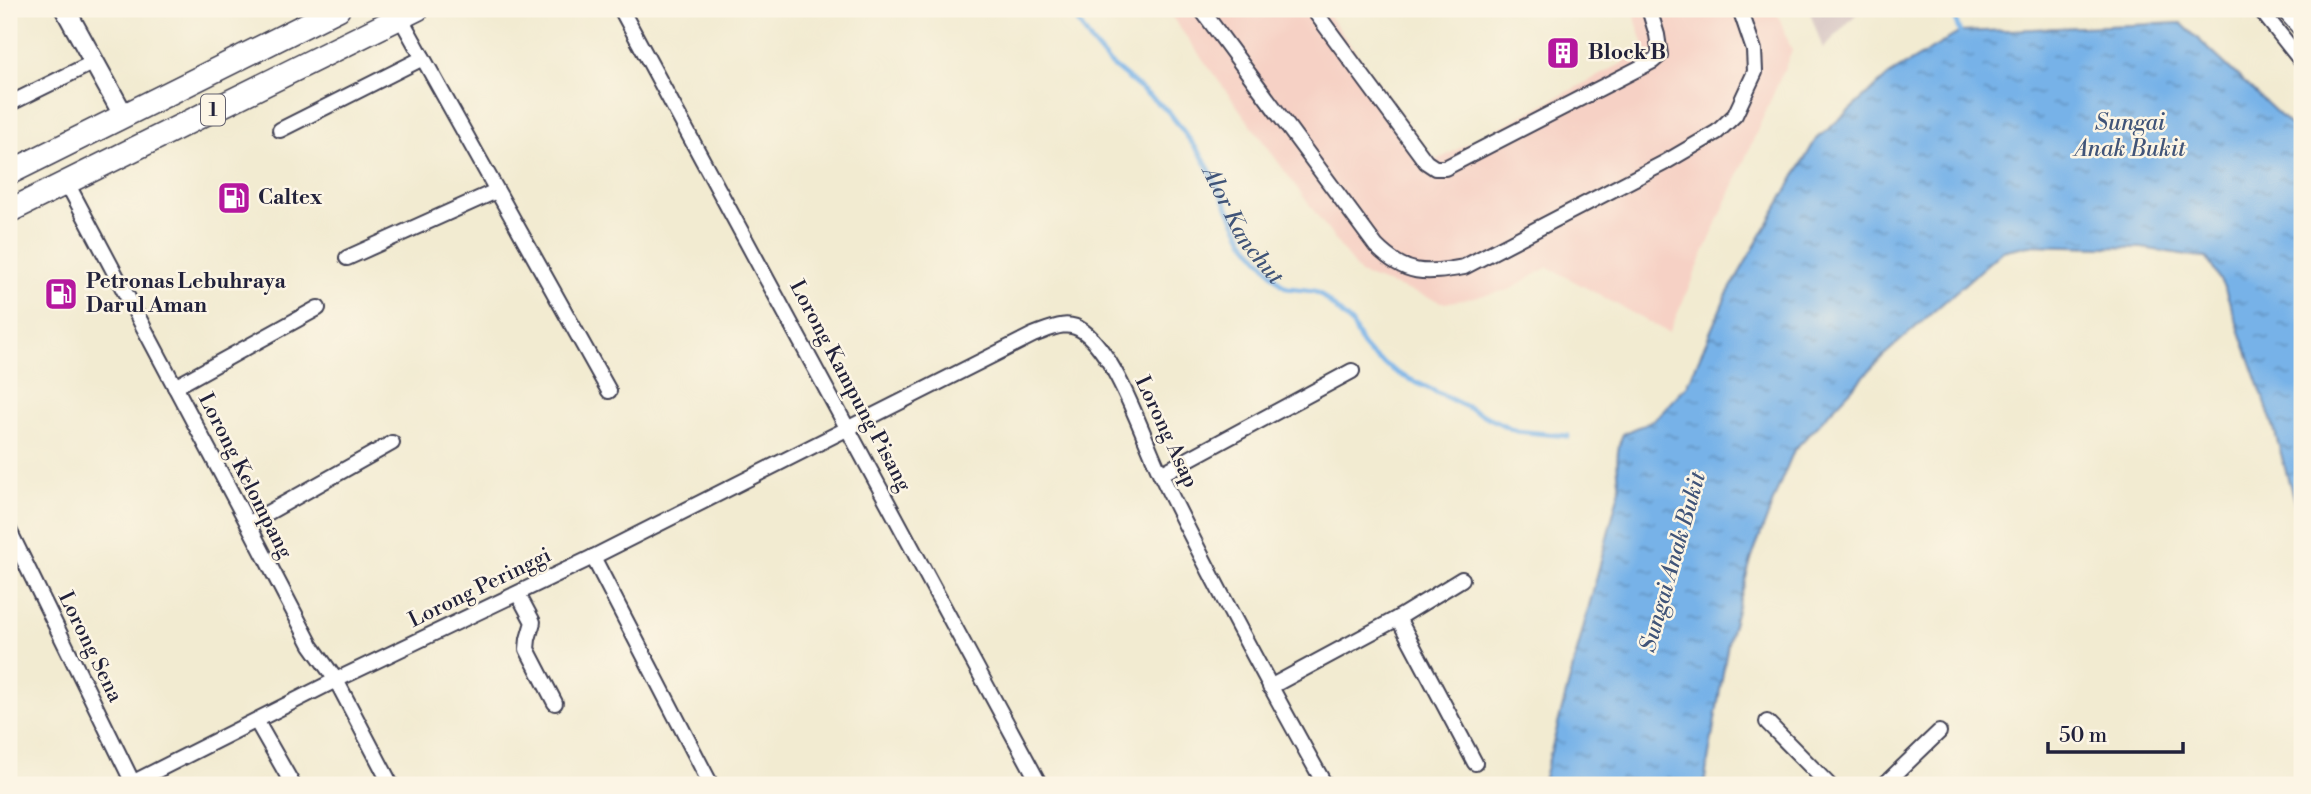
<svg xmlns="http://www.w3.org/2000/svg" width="2311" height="794" viewBox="0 0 2311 794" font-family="'Libre Bodoni',serif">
<defs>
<pattern id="water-ripples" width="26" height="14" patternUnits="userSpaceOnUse" patternTransform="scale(1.75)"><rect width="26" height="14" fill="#77b2e8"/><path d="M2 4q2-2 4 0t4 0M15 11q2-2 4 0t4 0" fill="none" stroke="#6190bd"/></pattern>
</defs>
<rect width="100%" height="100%" fill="#fcf5e5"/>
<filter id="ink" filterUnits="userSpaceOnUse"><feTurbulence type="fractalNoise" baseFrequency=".0143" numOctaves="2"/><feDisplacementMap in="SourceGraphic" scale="14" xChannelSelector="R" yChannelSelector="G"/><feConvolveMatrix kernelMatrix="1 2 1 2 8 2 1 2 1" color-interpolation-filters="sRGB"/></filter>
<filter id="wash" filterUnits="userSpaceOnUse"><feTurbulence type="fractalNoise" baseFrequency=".00686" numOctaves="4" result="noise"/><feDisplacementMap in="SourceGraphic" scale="28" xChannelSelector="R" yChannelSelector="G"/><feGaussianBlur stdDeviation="1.57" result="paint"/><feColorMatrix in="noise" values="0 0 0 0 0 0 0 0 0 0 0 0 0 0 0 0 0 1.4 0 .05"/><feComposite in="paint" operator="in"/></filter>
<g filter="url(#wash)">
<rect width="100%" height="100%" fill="#f2ebd1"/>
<polygon fill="#f6d1c5" points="1166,9 1324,9 1435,161 1646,51 1632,9 1776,9 1792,51 1669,333 1548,267 1509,290 1445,303 1360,274"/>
<polygon fill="#d1bfbf" points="1809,9 1861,9 1823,49"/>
<path fill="url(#water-ripples)" stroke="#4c6a92" stroke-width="2" d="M 2181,23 L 2302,136 L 2302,529 L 2273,425 L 2225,289 L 2207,258 L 2142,248 L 2029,245 L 2002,251 L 1883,356 L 1794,450 L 1779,486 L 1751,560 L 1728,643 L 1704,785 L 1542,785 L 1620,488 C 1617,469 1615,451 1623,434 L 1654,420 L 1688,384 L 1725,298 L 1815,141 L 1889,75 L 1960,32 Z"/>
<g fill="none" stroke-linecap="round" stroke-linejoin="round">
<g stroke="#77b2e8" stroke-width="5">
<path id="s1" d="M 1070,9 L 1092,43 L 1108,62 L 1169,112 L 1204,159 L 1244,240 L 1281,284 L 1287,288 L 1314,291 L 1321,295 L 1352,324 L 1363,346 L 1371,355 L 1399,374 L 1516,431 L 1568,436"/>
<polyline points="1952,9 1961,36"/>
</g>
</g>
</g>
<g filter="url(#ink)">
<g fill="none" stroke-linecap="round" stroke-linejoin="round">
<defs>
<g id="minor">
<polyline points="621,9 1040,785"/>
<path d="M 1201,9 L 1376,246 C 1406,276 1425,274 1464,267 L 1664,163 L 1717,132 L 1735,115 L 1755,72 L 1754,50 L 1740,9"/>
<polyline points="1313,9 1426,162 1435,168 1445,168 1653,61 1660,55 1657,35 1649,9"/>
<polyline points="2260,9 2302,62"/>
<polyline points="400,17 609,391"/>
<polyline points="9,104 94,62"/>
<polyline points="280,130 423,58"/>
<polyline points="67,183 248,524 311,645 336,680 391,785"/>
<polyline points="347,258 496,191"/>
<polyline points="175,387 318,308"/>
<polyline points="1161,474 1352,371"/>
<polyline points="248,524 392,443"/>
<polyline points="9,530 133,783"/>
<polyline points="593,557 711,785"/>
<polyline points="518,594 533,622 528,639 527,649 555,703"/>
<polyline points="1398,618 1475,763"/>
<polyline points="1270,687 1398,618 1462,579"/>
<polyline points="257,722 293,785"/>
<polyline points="1767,722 1829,785"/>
<path d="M 128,785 L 336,680 L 593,557 L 1033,335 C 1050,329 1067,319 1083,331 C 1117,356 1142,435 1161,475 C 1212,580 1268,683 1325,785"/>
<polyline points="1884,785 1939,732"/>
</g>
<polyline id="tertiary" points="65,9 124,116"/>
<polyline id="secondary" points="2287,9 2302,26"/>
<g id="primary">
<polyline points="9,173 338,9"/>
<polyline points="9,211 417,9"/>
</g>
</defs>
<use href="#minor" stroke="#414052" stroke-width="18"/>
<use href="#tertiary" stroke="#414052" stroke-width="23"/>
<use href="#secondary" stroke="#414052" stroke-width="24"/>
<use href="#primary" stroke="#414052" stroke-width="26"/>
<use href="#minor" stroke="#fff" stroke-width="14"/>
<use href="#tertiary" stroke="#fff" stroke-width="19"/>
<use href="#secondary" stroke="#fff" stroke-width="21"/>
<use href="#primary" stroke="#fff" stroke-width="23"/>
</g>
</g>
<defs>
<symbol id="building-square" viewBox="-11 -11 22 22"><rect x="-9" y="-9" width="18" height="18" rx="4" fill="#b5179e" stroke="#fcf5e5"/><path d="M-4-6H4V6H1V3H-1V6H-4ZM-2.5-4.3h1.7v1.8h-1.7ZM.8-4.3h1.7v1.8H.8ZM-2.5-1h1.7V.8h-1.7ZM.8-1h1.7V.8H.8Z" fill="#fff"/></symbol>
<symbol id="fuel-square" viewBox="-11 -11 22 22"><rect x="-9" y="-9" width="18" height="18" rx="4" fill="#b5179e" stroke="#fcf5e5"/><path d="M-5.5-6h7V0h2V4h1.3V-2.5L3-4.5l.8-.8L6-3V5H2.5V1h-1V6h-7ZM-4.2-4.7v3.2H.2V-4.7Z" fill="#fff"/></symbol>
</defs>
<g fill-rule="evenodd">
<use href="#building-square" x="1544" y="34" width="38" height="38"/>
<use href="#fuel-square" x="215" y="179" width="38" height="38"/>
<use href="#fuel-square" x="42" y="275" width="38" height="38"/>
</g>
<g text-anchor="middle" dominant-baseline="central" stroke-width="5" stroke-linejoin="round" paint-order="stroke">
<rect fill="#fcf5e5" stroke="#63616e" stroke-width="2" x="201" y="94.5" width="24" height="31" rx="5"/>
<g font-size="19" font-weight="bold" fill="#22223b">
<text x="213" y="110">1</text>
</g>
<g font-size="21" font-weight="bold" fill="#22223b" stroke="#fcf5e5" text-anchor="start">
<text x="1588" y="53">Block B</text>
<text x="258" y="198">Caltex</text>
<text x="86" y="282">Petronas Lebuhraya<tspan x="86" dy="24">Darul Aman</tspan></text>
</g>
<g font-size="21" fill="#22223b" stroke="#fcf5e5">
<text transform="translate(850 386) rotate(62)">Lorong Kampung Pisang</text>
<text transform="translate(1166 432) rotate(65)">Lorong Asap</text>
<text transform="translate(245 476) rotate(63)">Lorong Kelompang</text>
<text transform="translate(480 588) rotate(-26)">Lorong Peringgi</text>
<text transform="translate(90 647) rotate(64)">Lorong Sena</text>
</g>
<g font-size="23" font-style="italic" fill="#405478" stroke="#fcf5e5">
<text x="2130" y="123">Sungai<tspan x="2130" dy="26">Anak Bukit</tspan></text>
<text stroke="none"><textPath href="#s1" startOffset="280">Alor Kanchut</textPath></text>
<text transform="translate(1673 562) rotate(-74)">Sungai Anak Bukit</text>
</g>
</g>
<rect width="2311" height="794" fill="none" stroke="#fcf5e5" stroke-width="35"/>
<path d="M2048 742v10h135v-10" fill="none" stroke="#22223b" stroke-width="3.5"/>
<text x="2059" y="742" font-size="21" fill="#22223b" stroke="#fcf5e5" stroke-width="5" paint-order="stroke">50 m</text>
</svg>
